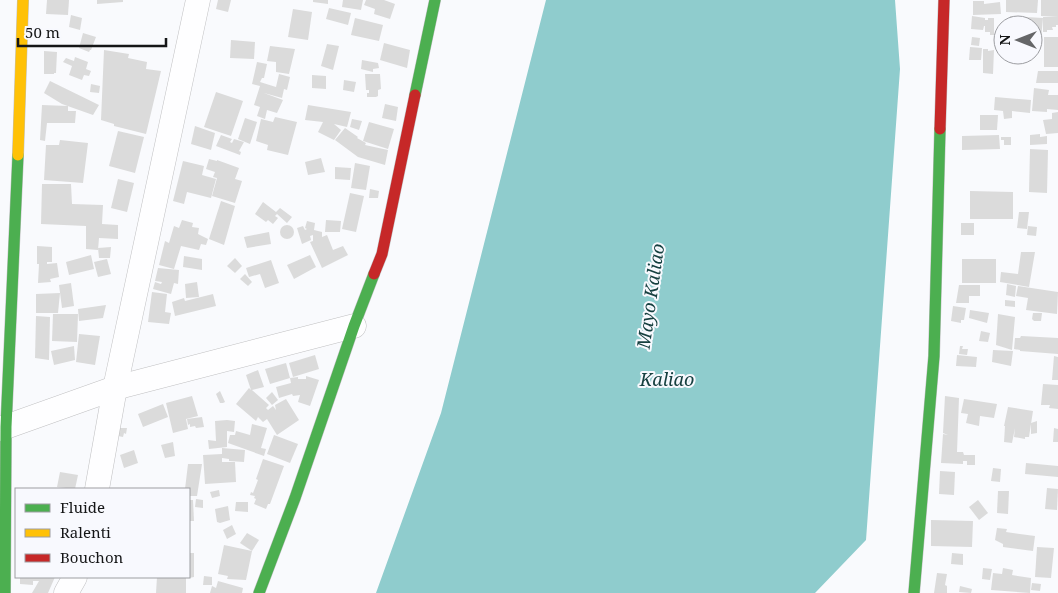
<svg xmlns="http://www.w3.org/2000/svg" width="1058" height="593" viewBox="0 0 1058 593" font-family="'Noto Serif',serif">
<rect width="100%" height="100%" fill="#f9fafd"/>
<polygon fill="#8fcccd" points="546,0 895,0 900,69 866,540 815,593 376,593 441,413"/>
<g fill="#dbdbdb">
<polygon points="47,0 69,0 68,15 46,14"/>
<polygon points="97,0 123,0 123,2 97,4"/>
<polygon points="218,0 231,0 228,12 216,9"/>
<polygon points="313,0 328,0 328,4 313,2"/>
<polygon points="343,0 363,0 361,10 342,7"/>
<polygon points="366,0 384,0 395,4 390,19 374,14 375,9 364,5"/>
<polygon points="1006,0 1038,0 1037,13 1006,12"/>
<polygon points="1041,0 1058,0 1058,17 1041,16"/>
<polygon points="973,1 984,1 984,4 1000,2 1001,14 973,15"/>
<polygon points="329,8 351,13 348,25 326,19"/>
<polygon points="293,9 312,12 308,40 288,37"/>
<polygon points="71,15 82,18 80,30 69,27"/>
<polygon points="972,16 985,18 985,20 988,20 988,18 994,18 994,35 990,35 990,32 985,32 985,26 984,26 983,30 971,29"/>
<polygon points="1010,16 1023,17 1023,25 1010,25"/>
<polygon points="1026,17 1043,18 1041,39 1033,38 1033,25 1026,25"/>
<polygon points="1043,17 1058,17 1058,25 1056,25 1056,27 1052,27 1053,30 1047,30 1047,32 1043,32"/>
<polygon points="355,18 383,25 379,41 351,35"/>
<polygon points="83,33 96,37 91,50 90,50 89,52 79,48"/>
<polygon points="972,37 980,38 979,46 971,45"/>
<rect x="1044" y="37" width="14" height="30"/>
<polygon points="1033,39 1040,40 1039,53 1033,52"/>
<polygon points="231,40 255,42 254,59 230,58"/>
<polygon points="384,43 410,50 407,68 380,60"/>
<polygon points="327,44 339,46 333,70 321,66"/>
<polygon points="270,46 295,49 289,74 276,72 276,62 267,61"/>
<polygon points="970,47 982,48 981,60 969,60"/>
<polygon points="983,49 988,49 988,51 994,50 993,74 983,73"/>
<polygon points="104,50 129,54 128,58 147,62 146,69 161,71 146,134 114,126 114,124 101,120"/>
<polygon points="44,51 57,52 56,73 54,73 54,74 44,74"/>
<polygon points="75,57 88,62 86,69 91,71 89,76 84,75 82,80 69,75 72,66 63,62 66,58 74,61"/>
<polygon points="362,60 378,63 379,68 373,69 373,72 361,69"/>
<polygon points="257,62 267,64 264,78 262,78 260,82 276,87 279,74 290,77 287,90 284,89 282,98 264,93 283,100 277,113 267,110 265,119 257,116 260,107 254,105 260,86 252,84"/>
<polygon points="1038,71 1058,71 1058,83 1036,83"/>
<polygon points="365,74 380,74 381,89 378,90 378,96 376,97 367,97 367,93 369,93 369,90 366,90"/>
<polygon points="312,75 326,76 326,89 312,88"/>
<polygon points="344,80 356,82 354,92 343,90"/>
<polygon points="50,81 99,105 93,115 62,104 44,93"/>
<polygon points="91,84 100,86 99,93 90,92"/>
<polygon points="1034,88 1049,90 1048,95 1058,95 1058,110 1047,109 1047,112 1032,111"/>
<polygon points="216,92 243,101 231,136 204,127"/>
<polygon points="995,97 1031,100 1030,113 1012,111 1012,118 1004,119 1003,111 994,110"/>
<polygon points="385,104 398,107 396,121 382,118"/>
<polygon points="42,105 68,106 68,111 76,111 75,123 47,123 45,141 40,140"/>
<polygon points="308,105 351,112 347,127 334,124 341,130 334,140 318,132 323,122 305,120"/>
<polygon points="1058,112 1058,133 1046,134 1043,120 1052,119 1052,113"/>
<polygon points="980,115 998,115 997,130 980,130"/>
<polygon points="275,117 297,122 288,155 267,150 268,145 256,141 261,119 273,122"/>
<polygon points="245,118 257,122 250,144 238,139"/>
<polygon points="352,119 362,121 359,130 350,127"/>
<polygon points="369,122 394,129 388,149 363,141"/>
<polygon points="195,126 215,133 211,150 191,144"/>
<polygon points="345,128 358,137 357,138 366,143 365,145 388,150 385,165 358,157 335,140"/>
<polygon points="118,131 144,137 135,173 109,166"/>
<polygon points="1040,134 1040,137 1047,136 1047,144 1030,145 1030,135"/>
<polygon points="221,135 232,139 230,142 232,143 234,139 244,142 239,151 241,152 240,155 216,146"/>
<polygon points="999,135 1000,149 962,150 962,136"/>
<polygon points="1001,137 1011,137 1011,145 1004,145 1004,140 1001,140"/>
<polygon points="60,140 88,143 83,183 44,180 46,145 59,145"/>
<polygon points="1030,149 1048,150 1047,193 1029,192"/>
<polygon points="321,158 325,172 308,175 305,162"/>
<polygon points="209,159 217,161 217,160 239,168 235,179 242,181 235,203 212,196 217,178 213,177 215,172 206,169"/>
<polygon points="183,161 204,166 202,175 216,179 211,198 187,192 184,204 173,201"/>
<polygon points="355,163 370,166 366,190 351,188"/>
<polygon points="335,167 351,168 350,180 335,179"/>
<polygon points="118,179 134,183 127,212 111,208"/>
<polygon points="42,184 71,184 72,204 103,205 102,224 118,225 118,239 99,238 98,250 86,249 86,226 41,224"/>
<polygon points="370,189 379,191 378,198 369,198"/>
<polygon points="970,191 1013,192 1013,219 970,219"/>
<polygon points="350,193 364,196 356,232 342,229"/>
<polygon points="221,201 235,206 224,245 209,239"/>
<polygon points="263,202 276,212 280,208 292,217 287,223 277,214 275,216 278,218 273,224 268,220 266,222 255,214"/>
<polygon points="1019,212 1029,212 1027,229 1017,228"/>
<polygon points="182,220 193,223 192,227 199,228 198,234 208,239 206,245 201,244 199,250 181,246 174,269 159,265 165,241 169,243 174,226 179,228"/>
<polygon points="326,220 341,221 340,232 325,232"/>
<polygon points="307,221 315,223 314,230 322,232 322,237 327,235 333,250 343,246 348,255 322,268 310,242 313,241 313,235 310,236 311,240 302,244 297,228 303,226 305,230 307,229 305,228"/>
<rect x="961" y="223" width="13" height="12"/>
<circle cx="287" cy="232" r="7"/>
<polygon points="1028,226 1037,227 1036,236 1027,235"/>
<polygon points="269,232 271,244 247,248 244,237"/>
<polygon points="37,246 52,247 52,262 47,262 47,264 57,263 59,277 50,279 51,282 38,283 39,264 37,264"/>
<polygon points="111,247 110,258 99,258 98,248"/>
<polygon points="1021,252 1035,252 1029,287 1000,282 1001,272 1018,274"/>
<polygon points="91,255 94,269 69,275 66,262"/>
<polygon points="310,255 316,267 294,279 287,265"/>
<polygon points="184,256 202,259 202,270 183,267"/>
<polygon points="235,258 242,266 235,273 227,266"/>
<polygon points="107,259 111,274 98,277 94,262"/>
<rect x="962" y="259" width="34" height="24"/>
<polygon points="271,260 279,283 265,288 260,274 249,277 246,268"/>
<polygon points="158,268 179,270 178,284 174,283 171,294 153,289 155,282 161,284 162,282 155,281"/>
<polygon points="245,274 252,282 248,286 240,279"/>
<polygon points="197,282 199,297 186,298 185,284"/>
<polygon points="71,283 74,306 62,308 59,285"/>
<polygon points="1007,284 1016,286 1015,297 1006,295"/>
<polygon points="959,285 980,285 980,296 969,296 969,303 956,303"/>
<polygon points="1018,286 1058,292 1057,314 1026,310 1028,298 1016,296"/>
<polygon points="152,292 167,294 165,312 171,313 169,324 148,322"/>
<polygon points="60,293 58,313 36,313 36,294"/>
<polygon points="213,294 216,306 175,316 172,302 184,298 185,301"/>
<polygon points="1005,300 1015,301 1015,307 1005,306"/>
<polygon points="106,305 103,318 79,321 78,309"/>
<polygon points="953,306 966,308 964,320 961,320 961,323 951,321"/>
<polygon points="970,310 989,313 987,323 969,318"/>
<polygon points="1033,313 1042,313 1041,321 1034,321 1032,319"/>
<polygon points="53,314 78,314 77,342 52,341"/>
<polygon points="998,314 1015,317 1012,350 996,345"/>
<polygon points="36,316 50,317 49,360 35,358"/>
<polygon points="981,331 990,333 988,342 979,341"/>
<polygon points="79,334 100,336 95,365 76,362"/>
<polygon points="1021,336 1058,338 1058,354 1020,351 1020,350 1014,349 1015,338 1020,338"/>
<polygon points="74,346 75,360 54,365 51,351"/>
<polygon points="960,346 963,346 962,349 968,349 967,355 959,354"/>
<polygon points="993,350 1013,351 1011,366 992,362"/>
<polygon points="315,355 319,369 293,377 289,363"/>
<polygon points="957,355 977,357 976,367 956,366"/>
<polygon points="1054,356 1058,357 1058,380 1052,380"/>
<polygon points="286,363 290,378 270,384 265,369"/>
<polygon points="258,370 264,387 252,390 269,405 266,408 268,410 273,406 276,410 275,405 286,399 299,420 277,435 267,419 263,422 258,417 256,421 236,404 249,388 251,390 246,375"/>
<polygon points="306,376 319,380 310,406 298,402 300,395 293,396 292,394 279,398 276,387 291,383 290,378 298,377 298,379 306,379"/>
<polygon points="1043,384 1058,385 1058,409 1049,408 1050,405 1041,405"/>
<polygon points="220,391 225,402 223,403 220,403 216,394"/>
<polygon points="272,392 278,400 272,405 266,398"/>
<polygon points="192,396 198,416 186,419 188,429 173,433 166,403"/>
<polygon points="945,396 959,398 957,452 963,452 964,455 975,455 975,465 967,465 967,461 963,461 963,464 941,463 943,434 948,435 943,433"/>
<polygon points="964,399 997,404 994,418 980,416 979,426 966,423 968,414 961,413"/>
<polygon points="163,404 168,417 143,427 138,414"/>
<polygon points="1008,407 1033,411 1029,437 1025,437 1025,439 1014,437 1015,428 1012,443 1004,442 1005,426 1004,426"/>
<polygon points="202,417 204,427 196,428 195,426 190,427 190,424 188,425 187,419"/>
<polygon points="227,420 235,421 234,432 227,431 227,447 209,449 208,440 216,441 215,421"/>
<polygon points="1037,421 1037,433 1031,434 1031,423"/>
<polygon points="252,424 267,428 261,448 266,449 264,456 228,443 230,435 235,435 236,431 250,435"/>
<polygon points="118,428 127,428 126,434 124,433 123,437 118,436"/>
<polygon points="1054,428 1058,429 1058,442 1053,442"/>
<polygon points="274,435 298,444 290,463 267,454"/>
<polygon points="173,442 175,456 165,458 161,445"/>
<polygon points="222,448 245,450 244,462 229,461 229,459 222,458 222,462 235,462 236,482 205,484 203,455 222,454"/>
<polygon points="134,450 138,463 124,468 120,455"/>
<polygon points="263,459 284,466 270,504 268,504 266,509 254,504 256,499 254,498 255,496 250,495 251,492 253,493 258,480 256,479"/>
<polygon points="1026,463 1058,466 1058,477 1025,474"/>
<polygon points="188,464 202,464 197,496 189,496 189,489 185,489"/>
<polygon points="993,468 1001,469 1000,482 991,481"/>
<polygon points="940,471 955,472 954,495 939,494"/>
<polygon points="60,472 78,475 75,489 57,487"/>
<polygon points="1047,488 1058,489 1057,510 1045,509"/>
<polygon points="219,490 220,496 212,498 210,492"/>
<polygon points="998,491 1009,491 1008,514 997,513"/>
<polygon points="196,499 203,500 203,508 195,507"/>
<polygon points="189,500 193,500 194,521 189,521"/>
<polygon points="978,500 988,513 979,520 969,507"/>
<polygon points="236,502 248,502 248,512 235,511"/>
<polygon points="228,506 230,520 220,523 217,522 215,509"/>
<polygon points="931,520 973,521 972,547 931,546"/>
<polygon points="232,525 236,534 227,539 223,530"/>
<polygon points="997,528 1007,529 1006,532 1035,536 1033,551 1003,547 1003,544 995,540"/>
<polygon points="247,533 259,540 252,551 240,543"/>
<polygon points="224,545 252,551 246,580 227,579 228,576 218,574"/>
<polygon points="1037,547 1054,548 1051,578 1035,577"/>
<polygon points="189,553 194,553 194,577 189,578"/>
<polygon points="952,553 963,554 963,565 951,564"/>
<polygon points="983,568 992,569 990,580 982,579"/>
<polygon points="1003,568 1013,570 1012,575 1031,578 1030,593 991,590 993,573 1002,574"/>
<polygon points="937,573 947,574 945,585 947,586 947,593 934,593"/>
<polygon points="204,576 212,577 212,585 203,585"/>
<polygon points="20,577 55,577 48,593 32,593 39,581 33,581 33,585 20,584"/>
<polygon points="157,577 186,577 186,593 156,593"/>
<polygon points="218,581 243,588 242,593 210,593 212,586 216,588"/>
<polygon points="1032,583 1041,584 1040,591 1031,590"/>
<polygon points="960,586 972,589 971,593 959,592"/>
</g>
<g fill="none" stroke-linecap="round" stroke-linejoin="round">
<defs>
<g id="street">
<polyline points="0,429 115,388 354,326"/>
<polyline points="97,489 115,388 198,0"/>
<polyline points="66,593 75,577"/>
</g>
<g id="fast">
<polyline points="415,95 435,0"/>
<polyline points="5,593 6,427 18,155"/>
<polyline points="259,593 295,498 354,326 374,274"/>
<polyline points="914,593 934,356 940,129"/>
</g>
<polyline id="slow" points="18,155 23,0"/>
<g id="jam">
<polyline points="940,129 944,0"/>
<polyline points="374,274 382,254 415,95"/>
</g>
</defs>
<use href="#street" stroke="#c0c0c2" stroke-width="25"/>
<use href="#fast" stroke="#c0c0c2" stroke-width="12"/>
<use href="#slow" stroke="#c0c0c2" stroke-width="12"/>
<use href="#jam" stroke="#c0c0c2" stroke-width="12"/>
<use href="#street" stroke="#fefeff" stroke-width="24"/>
<use href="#fast" stroke="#4caf50" stroke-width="11"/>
<use href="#slow" stroke="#ffc107" stroke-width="11"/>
<use href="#jam" stroke="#c62828" stroke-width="11"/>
</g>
<g text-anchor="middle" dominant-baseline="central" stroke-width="4" stroke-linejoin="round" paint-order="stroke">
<g font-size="18" font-style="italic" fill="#164040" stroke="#f8f9fe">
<text transform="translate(650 296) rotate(-82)">Mayo Kaliao</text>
<text x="667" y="379">Kaliao</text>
</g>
</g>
<rect x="15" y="488" width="175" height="90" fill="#f8f9fe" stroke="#9d9ea2"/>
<rect x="25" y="504" width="25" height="8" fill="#4caf50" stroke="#9d9ea2"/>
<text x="60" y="513" font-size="15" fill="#151617">Fluide</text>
<rect x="25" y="529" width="25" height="8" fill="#ffc107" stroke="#9d9ea2"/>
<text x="60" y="538" font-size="15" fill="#151617">Ralenti</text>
<rect x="25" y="554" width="25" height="8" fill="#c62828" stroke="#9d9ea2"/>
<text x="60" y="563" font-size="15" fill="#151617">Bouchon</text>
<g transform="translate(1018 40) rotate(270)"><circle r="24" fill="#f8f9fe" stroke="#9d9ea2"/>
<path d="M0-4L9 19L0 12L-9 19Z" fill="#656668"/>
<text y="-8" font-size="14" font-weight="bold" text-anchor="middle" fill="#151617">N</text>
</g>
<path d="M18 38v8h148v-8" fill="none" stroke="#151617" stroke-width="2.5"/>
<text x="25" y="38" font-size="15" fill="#151617" stroke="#f8f9fe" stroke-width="4" paint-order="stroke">50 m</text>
</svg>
